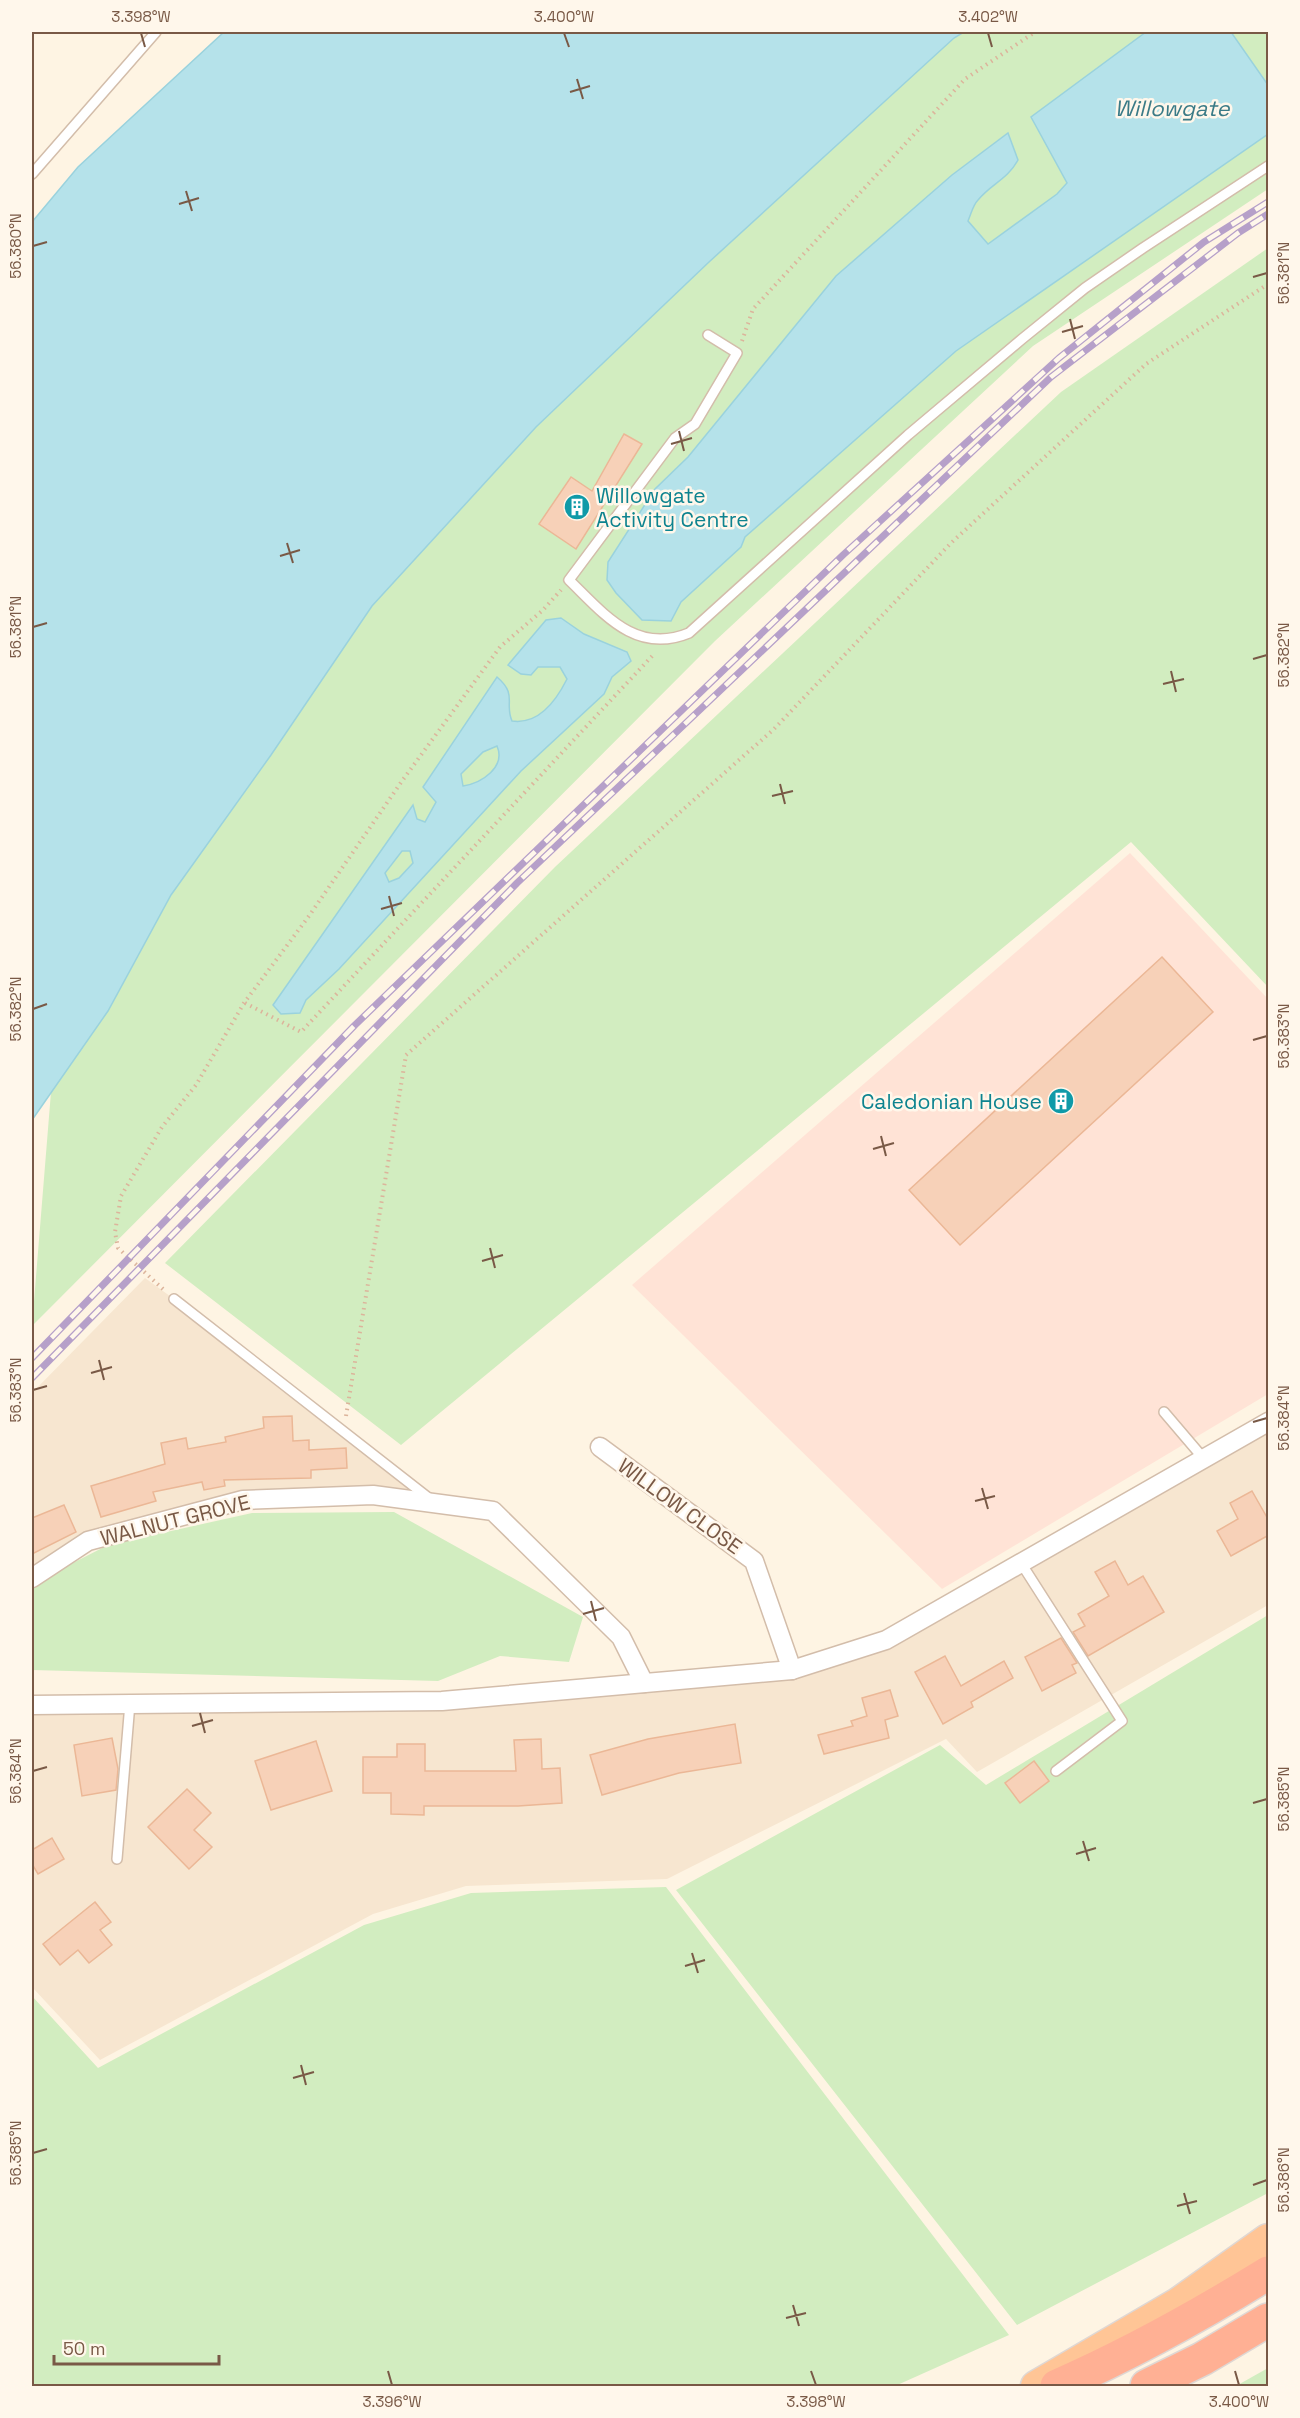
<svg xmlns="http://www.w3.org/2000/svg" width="1300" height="2418" viewBox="0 0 1300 2418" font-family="'Space Grotesk',sans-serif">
<rect width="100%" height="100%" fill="#fef4e3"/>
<g fill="#f7e6d0">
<polygon points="145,1278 174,1299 435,1503 243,1500 89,1541 32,1578 32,1393"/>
<polygon points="1268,1422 1268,1605 977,1772 946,1739 667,1879 466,1886 373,1914 100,2060 32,1987 32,1705 442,1701 792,1670 886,1640"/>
</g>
<polygon fill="#ffe3d6" points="1130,853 1268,999 1268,1394 942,1589 632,1285"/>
<g fill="#d2edc0">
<polygon points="964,32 1268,32 1268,189 1033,346 715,641 32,1326 51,1092 108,1011 171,895 372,606 536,427 709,262 954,38"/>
<polygon points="1268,248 1268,987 1131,842 401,1445 165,1263 555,867 1061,392"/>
<polygon points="394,1512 583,1617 569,1662 500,1656 438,1681 32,1670 32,1584 108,1545 252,1513"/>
<polygon points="1268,1615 1268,2193 1017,2325 676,1890 940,1745 986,1785"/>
<polygon points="666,1887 1009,2335 895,2386 32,2386 32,1996 98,2068 364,1925 471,1893"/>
<polygon points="1268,2368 1268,2386 1236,2386"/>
</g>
<g fill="#b5e2ea" stroke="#9ad2dd" stroke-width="1.5" fill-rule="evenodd">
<polygon points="224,32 964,32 954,38 709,262 536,427 372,606 271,755 171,895 108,1011 32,1120 32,222 78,167"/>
<path d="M 1146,32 L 1231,32 L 1268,85 L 1268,134 L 956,351 L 745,537 L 741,547 L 681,602 L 671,621 L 642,620 L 616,593 L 607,580 L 608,562 L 655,489 L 688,457 L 836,276 L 952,175 L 1008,133 L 1018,160 C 1007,180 992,183 978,200 C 973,205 971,214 968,221 L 988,244 L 1057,194 L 1067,183 L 1031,117 Z"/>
<path d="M 561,618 L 584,634 L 627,652 L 631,661 L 612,677 L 604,694 L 521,771 L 339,969 L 306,1000 L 300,1013 L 281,1014 L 273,1005 L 413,805 L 417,819 L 425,822 L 436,802 L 423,787 L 497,677 C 518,695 504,703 512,721 C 539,725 556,701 567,679 L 560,667 L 538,667 L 531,675 L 521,674 L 508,665 L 546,620 ZM 497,746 C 506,767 482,783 463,786 L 461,774 L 483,752 ZM 402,851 L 410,851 L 413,863 L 399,878 L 389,882 L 385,873 Z"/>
</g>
<g fill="#f7d1b8" stroke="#ebb796" stroke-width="1.5">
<polygon points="624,434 642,444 576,549 539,524 571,477 592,491"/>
<polygon points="1162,957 1213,1012 960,1245 909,1190"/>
<polygon points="292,1416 293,1441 309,1440 309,1450 346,1448 347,1468 311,1470 311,1478 224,1480 225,1486 204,1490 202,1482 153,1492 156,1501 101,1517 91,1486 165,1464 161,1443 186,1438 188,1449 226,1442 225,1437 264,1428 263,1417"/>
<polygon points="1252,1491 1269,1521 1269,1535 1231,1556 1217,1531 1238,1519 1230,1503"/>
<polygon points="64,1505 76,1532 32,1554 32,1518"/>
<polygon points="1115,1561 1128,1585 1143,1576 1164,1612 1088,1656 1073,1632 1085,1626 1078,1614 1109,1596 1095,1572"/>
<polygon points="1061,1638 1077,1663 1072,1665 1076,1673 1042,1691 1025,1657"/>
<polygon points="945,1656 961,1686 1004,1661 1013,1678 971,1702 973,1707 943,1724 915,1672"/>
<polygon points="890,1690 898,1716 885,1720 889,1738 824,1754 818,1735 853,1726 851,1721 867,1716 862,1698"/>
<polygon points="735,1724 741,1763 679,1773 602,1795 590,1755 648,1739"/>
<polygon points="112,1738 118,1769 116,1790 82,1796 74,1745"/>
<polygon points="541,1739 542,1769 560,1768 562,1803 518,1806 424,1806 424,1815 391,1814 391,1793 363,1793 363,1757 397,1757 397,1744 425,1744 425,1771 516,1771 514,1740"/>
<polygon points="316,1741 332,1791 271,1810 255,1761"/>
<polygon points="1034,1761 1049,1781 1020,1803 1005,1783"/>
<polygon points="187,1789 211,1813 194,1830 212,1847 189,1869 148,1827"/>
<polygon points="52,1838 64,1859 38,1874 32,1864 32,1850"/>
<polygon points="95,1902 111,1922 100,1930 112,1945 89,1963 78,1950 60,1965 43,1944"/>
</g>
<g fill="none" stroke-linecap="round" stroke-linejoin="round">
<defs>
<g id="service">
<polyline points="32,174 156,32"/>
<path d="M 708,335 L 737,353 L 695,424 L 675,438 L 569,580 C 604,614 636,655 689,633 L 908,435 L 1022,339 L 1085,288 L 1143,248 L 1268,166"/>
<polyline points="174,1299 430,1499"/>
<polyline points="1164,1412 1204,1459"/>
<polyline points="1021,1563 1122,1721 1056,1771"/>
<polyline points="117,1859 130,1703"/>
</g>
<g id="minor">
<polyline points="600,1447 754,1561 792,1670"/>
<polyline points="32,1578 88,1541 243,1500 373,1495 493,1511 621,1637 644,1683"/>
<polyline points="32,1705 442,1701 792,1670 886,1640 1268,1422"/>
</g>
<polyline id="trunk" points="1036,2386 1178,2303 1268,2239"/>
<g id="motorway">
<path d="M 1057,2386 C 1130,2354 1200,2315 1268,2273"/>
<polyline points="1147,2386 1202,2359 1268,2320"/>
</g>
</defs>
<use href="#service" stroke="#d3bdaa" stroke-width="12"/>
<use href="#minor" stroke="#d3bdaa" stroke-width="21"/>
<use href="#trunk" stroke="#dfd7d3" stroke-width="33"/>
<use href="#motorway" stroke="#dfd7d3" stroke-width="36"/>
<g stroke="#dcb49b" stroke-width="4" stroke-dasharray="1.5 4.5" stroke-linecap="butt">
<polyline points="742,341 753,309 965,79 1035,32"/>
<polyline points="245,1003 301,1032 654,654"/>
<polyline points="163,1289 118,1248 115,1232 121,1196 162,1127 196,1085 244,1003 309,916 402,781 500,647 543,610 561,590"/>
<polyline points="346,1416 406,1055 774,729 951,543 1146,364 1268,284"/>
</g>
<use href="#service" stroke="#fff" stroke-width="9"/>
<use href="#minor" stroke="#fff" stroke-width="18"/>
<use href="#trunk" stroke="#ffc596" stroke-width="30"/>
<use href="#motorway" stroke="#ffb094" stroke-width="33"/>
<defs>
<g id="rail">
<polyline points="32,1358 355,1025 843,555 1059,358 1204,242 1268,202"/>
<polyline points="32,1378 517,883 1051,377 1238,233 1268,214"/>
</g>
</defs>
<use href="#rail" stroke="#b6a0c9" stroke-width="7"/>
<use href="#rail" stroke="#fff7eb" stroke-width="4.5" stroke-dasharray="14" stroke-linecap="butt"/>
</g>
<path fill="none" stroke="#795946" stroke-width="2" d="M 141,33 L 145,47M 564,33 L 569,47M 988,33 L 992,47M 577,79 L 583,99M 570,92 L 590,86M 186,191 L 192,211M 179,204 L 199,198M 33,246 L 47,242M 1253,277 L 1267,273M 1070,319 L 1075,339M 1062,332 L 1083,326M 679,431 L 684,451M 671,444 L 692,438M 287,543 L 293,563M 280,556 L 300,550M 33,627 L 47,623M 1253,659 L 1267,655M 1171,671 L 1176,692M 1163,684 L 1184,679M 780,784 L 785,804M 772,796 L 793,791M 389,896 L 394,916M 381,909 L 402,903M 33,1009 L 47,1004M 1253,1040 L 1267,1036M 881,1136 L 886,1156M 873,1149 L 894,1143M 490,1248 L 495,1268M 482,1261 L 503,1255M 99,1360 L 104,1380M 91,1373 L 112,1367M 33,1390 L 47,1386M 1253,1422 L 1267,1418M 982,1488 L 988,1509M 975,1501 L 995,1496M 591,1601 L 596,1621M 583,1614 L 604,1608M 200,1713 L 205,1733M 192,1726 L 213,1720M 33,1771 L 47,1767M 1253,1803 L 1267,1799M 1083,1841 L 1089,1861M 1076,1854 L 1096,1848M 692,1953 L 698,1973M 685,1966 L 705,1960M 301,2065 L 306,2085M 293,2078 L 314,2072M 33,2153 L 47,2149M 1253,2185 L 1267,2180M 1184,2193 L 1190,2214M 1177,2206 L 1197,2201M 793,2305 L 799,2326M 786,2318 L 806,2313M 388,2371 L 392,2385M 811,2371 L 816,2385M 1235,2371 L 1239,2385"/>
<defs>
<symbol id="building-disc" viewBox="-11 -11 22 22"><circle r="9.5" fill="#0f9aa8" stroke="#fff7eb"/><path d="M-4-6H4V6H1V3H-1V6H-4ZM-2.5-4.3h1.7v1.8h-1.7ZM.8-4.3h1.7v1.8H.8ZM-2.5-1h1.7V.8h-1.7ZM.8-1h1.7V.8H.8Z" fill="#fff"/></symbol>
</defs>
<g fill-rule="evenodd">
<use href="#building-disc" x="562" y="492" width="30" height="30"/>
<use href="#building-disc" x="1046" y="1086" width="30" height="30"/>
</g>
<g text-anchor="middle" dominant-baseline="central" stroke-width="5" stroke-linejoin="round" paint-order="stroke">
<g font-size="21" fill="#0d838f" stroke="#fff7eb" text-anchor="start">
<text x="596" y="495">Willowgate<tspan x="596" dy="24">Activity Centre</tspan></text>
<text x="1042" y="1101" text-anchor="end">Caledonian House</text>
</g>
<g font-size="21" fill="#795946" stroke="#fff7eb">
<text transform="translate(680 1506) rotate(36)">WILLOW CLOSE</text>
<text transform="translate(175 1520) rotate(-14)">WALNUT GROVE</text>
</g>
<g font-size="22" font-style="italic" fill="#3b7b87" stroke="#fff7eb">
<text x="1172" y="108">Willowgate</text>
</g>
</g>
<rect width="1300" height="2418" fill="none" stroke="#fff7eb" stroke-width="66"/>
<path d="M54 2355v9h165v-9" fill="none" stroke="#795946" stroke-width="3"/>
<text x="63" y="2355" font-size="18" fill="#795946" stroke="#fff7eb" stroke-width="4.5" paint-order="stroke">50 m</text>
<rect x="33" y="33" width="1234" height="2352" fill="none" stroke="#795946" stroke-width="2"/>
<g font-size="15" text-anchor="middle" fill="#795946">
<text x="141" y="22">3.398°W</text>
<text x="564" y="22">3.400°W</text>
<text x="988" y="22">3.402°W</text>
<text transform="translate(16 246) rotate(-90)" y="5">56.380°N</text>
<text transform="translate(1284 273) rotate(-90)" y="5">56.381°N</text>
<text transform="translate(16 627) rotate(-90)" y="5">56.381°N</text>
<text transform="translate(1284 655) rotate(-90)" y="5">56.382°N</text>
<text transform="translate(16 1009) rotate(-90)" y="5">56.382°N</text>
<text transform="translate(1284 1036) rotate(-90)" y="5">56.383°N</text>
<text transform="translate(16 1390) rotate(-90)" y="5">56.383°N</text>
<text transform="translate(1284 1418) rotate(-90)" y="5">56.384°N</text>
<text transform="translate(16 1771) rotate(-90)" y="5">56.384°N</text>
<text transform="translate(1284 1799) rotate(-90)" y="5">56.385°N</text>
<text transform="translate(16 2153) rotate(-90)" y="5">56.385°N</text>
<text transform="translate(1284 2180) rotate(-90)" y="5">56.386°N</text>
<text x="392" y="2407">3.396°W</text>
<text x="816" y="2407">3.398°W</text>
<text x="1239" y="2407">3.400°W</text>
</g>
</svg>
